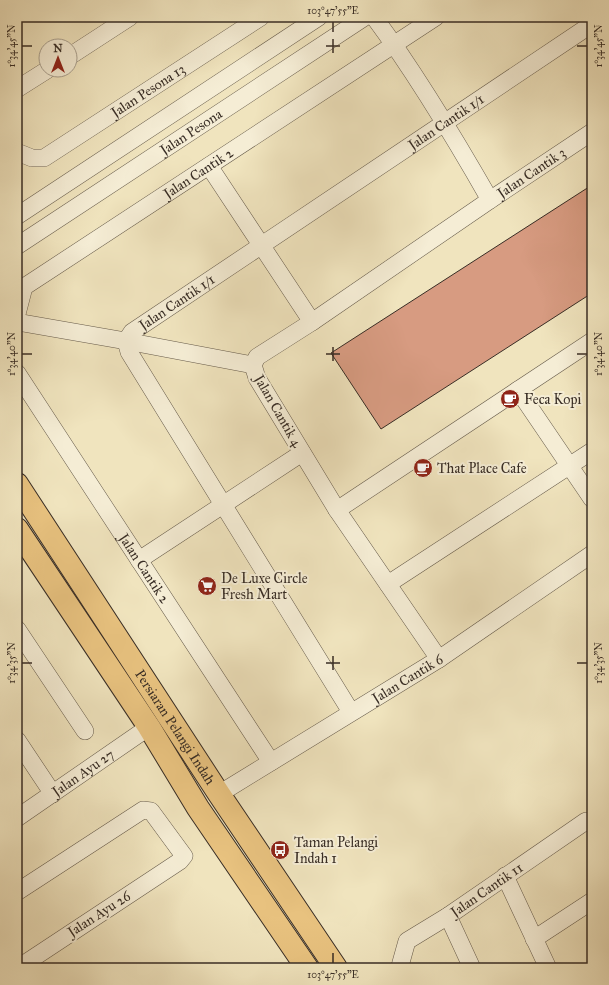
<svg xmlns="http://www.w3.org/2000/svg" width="609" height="985" viewBox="0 0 609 985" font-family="'IM FELL Great Primer',serif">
<rect width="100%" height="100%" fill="#f0e4be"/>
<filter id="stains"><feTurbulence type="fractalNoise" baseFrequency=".005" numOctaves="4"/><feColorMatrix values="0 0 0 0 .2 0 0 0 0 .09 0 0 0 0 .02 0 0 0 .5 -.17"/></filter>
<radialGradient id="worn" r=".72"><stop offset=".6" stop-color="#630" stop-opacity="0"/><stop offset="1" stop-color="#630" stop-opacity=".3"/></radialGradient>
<polygon fill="#d79b81" stroke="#382d25" points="592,185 592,293 381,429 331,353"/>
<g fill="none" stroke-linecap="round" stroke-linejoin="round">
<defs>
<g id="minor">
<path d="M 374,17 C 417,75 454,137 490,200"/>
<polyline points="70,56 130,17"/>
<polyline points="17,89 47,70"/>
<path id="s1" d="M 17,152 L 32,158 L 44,158 L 261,17"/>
<polyline points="209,166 312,322"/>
<polyline points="17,216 319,17"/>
<path id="s2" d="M 17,246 L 365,17"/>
<path id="s3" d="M 17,314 L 24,287 L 436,17"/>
<polyline points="17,322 126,341 253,365"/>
<path id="s4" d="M 17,373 L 271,762"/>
<polyline points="518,390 592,499"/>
<polyline points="337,510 592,341"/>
<polyline points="139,560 302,453"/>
<polyline points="388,584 592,451"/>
<polyline points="17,629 85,731"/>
<path id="s5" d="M 439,659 L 337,510 L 257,378 L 253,365 L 257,357 L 312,322 L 490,200 L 592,132"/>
<path id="s6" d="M 351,712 L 129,352 L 126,341 L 132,332 L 592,24"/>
<polyline points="17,740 53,794"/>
<path id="s7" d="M 219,794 L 439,659 L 592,554"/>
<path id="s8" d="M 17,818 L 149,727"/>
<polyline points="505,876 548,968"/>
<polyline points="17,892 143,810 151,811 184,856 180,861 18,968"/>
<polyline points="448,916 472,968"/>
<polyline points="534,939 592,901"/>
<path id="s9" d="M 401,968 L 400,966 L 407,941 L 448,916 L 586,821"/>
</g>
<g id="major">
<path id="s10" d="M 17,484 L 219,794 L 336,968"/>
<polyline points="17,529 149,727 198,808 307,968"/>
</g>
</defs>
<use href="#minor" stroke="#665b4b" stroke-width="18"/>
<use href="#major" stroke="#382d25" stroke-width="24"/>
<use href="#minor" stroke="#f5edd5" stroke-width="17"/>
<use href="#major" stroke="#e8c27f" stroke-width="22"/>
</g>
<path fill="none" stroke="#382d25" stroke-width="1.5" d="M 333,22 L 333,32M 333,39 L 333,53M 22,46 L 32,46M 326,46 L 340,46M 577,46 L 587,46M 333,347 L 333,361M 22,354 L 32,354M 326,354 L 340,354M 577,354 L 587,354M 333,656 L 333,670M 22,663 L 32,663M 326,663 L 340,663M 577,663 L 587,663M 333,953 L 333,963"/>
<defs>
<symbol id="cafe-disc" viewBox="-11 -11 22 22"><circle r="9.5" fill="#8f2418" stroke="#f5edd5"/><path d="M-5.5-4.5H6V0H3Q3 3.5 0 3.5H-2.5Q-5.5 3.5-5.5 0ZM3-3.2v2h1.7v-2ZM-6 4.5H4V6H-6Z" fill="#fff"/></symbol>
<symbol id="supermarket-disc" viewBox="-11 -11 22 22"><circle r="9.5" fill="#8f2418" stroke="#f5edd5"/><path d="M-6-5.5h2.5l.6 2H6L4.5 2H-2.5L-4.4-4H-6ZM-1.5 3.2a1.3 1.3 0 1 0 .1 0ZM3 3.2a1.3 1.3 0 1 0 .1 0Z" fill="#fff"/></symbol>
<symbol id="bus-disc" viewBox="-11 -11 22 22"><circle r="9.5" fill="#8f2418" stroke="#f5edd5"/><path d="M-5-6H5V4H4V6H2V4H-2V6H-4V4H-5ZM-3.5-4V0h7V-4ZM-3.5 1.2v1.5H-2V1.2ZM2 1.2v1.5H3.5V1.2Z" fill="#fff"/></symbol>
</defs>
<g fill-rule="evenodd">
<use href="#cafe-disc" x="499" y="388" width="22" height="22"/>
<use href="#cafe-disc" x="412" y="457" width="22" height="22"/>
<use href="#supermarket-disc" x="196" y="575" width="22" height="22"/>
<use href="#bus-disc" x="269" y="839" width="22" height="22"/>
</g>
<g text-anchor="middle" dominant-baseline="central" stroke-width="4" stroke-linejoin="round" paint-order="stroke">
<g font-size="14" fill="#382d25" stroke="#f5edd5">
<text stroke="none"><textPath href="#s1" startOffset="152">Jalan Pesona 13</textPath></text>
<text stroke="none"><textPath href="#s6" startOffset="823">Jalan Cantik 1/1</textPath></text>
<text stroke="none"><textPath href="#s2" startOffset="208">Jalan Pesona</textPath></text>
<text stroke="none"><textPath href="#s3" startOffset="236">Jalan Cantik 2</textPath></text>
<text stroke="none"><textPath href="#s5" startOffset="688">Jalan Cantik 3</textPath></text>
<text stroke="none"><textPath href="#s6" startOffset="499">Jalan Cantik 1/1</textPath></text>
<text transform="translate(278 411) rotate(60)">Jalan Cantik 4</text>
<text stroke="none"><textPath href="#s4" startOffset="233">Jalan Cantik 2</textPath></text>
<text stroke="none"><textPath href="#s7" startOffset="221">Jalan Cantik 6</textPath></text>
<text stroke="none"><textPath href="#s10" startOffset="290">Persiaran Pelangi Indah</textPath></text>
<text stroke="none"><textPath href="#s8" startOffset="80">Jalan Ayu 27</textPath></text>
<text stroke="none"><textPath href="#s9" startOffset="123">Jalan Cantik 11</textPath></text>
<text transform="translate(99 914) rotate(-33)">Jalan Ayu 26</text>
</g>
<g font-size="14" fill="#382d25" stroke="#f5edd5" text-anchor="start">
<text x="524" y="399">Feca Kopi</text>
<text x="437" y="468">That Place Cafe</text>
<text x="221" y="578">De Luxe Circle<tspan x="221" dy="16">Fresh Mart</tspan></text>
<text x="294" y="842">Taman Pelangi<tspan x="294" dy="16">Indah 1</tspan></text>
</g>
</g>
<rect width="609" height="985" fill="none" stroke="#f0e4be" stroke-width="44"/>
<g transform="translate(58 58)"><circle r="19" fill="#f5edd5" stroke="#a9a08f"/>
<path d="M0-3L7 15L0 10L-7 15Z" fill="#8f2418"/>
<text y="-6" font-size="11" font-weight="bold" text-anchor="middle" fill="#382d25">N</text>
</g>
<rect x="22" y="22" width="565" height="941" fill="none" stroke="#382d25" stroke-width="1.5"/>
<g font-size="10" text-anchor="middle" fill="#382d25">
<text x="333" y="14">103°47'55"E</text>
<text transform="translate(11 46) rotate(-90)" y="4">1°34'45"N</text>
<text transform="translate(598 46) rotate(-90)" y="4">1°34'45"N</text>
<text transform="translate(11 354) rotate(-90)" y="4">1°34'40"N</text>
<text transform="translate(598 354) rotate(-90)" y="4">1°34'40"N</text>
<text transform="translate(11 663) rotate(-90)" y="4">1°34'35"N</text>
<text transform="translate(598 663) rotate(-90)" y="4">1°34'35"N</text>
<text x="333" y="978">103°47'55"E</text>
</g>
<rect width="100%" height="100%" filter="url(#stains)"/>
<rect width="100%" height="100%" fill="url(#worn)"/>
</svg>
